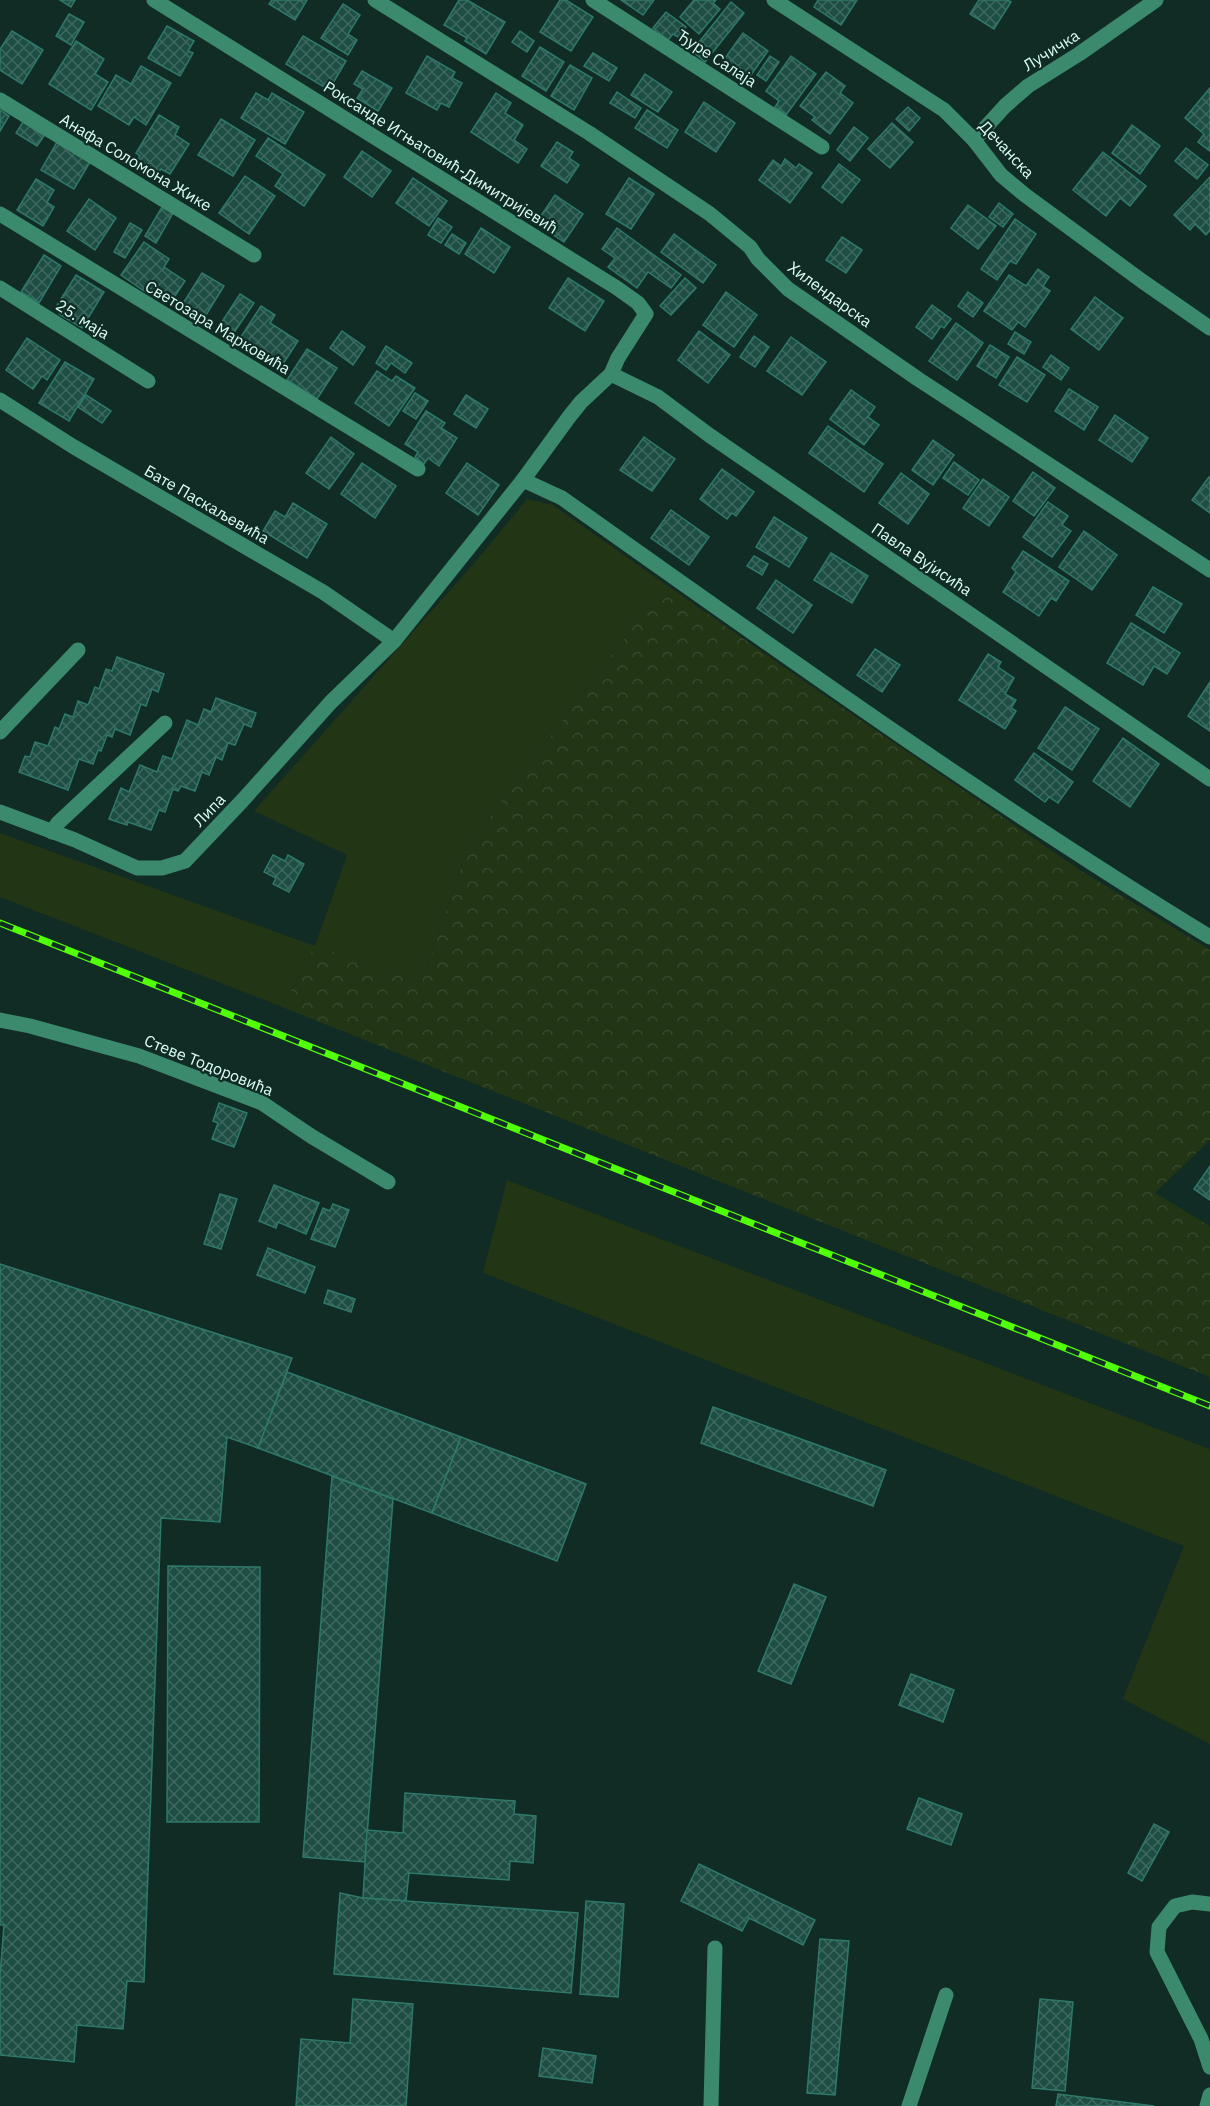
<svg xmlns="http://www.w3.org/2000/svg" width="1210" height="2106" viewBox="0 0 1210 2106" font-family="'IBM Plex Sans',sans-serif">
<defs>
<pattern id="forest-crowns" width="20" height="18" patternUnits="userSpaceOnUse" patternTransform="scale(1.5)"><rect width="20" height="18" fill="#223514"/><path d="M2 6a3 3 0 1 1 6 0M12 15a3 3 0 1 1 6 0" fill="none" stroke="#37492b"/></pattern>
<pattern id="building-cross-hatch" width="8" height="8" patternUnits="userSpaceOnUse" patternTransform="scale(1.5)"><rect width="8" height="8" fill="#1d4d43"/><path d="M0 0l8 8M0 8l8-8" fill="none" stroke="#3d685f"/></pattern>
</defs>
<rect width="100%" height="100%" fill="#112b25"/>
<g fill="#223514">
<polygon points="527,499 553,505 665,584 468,846 422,982 315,947 282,1007 0,897 0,833 315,946 347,855 254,811 482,554"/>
<polygon points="507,1180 1210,1449 1210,1744 1123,1699 1184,1546 483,1273"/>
</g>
<polygon fill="url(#forest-crowns)" points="665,584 814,688 1080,870 1210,950 1210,1140 1155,1193 1210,1226 1210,1377 282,1007 315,946 422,982 468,846"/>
<g fill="url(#building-cross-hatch)" stroke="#2f796a" stroke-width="1.5">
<polygon points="60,0 75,0 71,7"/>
<polygon points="272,0 307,0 295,20 269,4"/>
<polygon points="459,0 467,0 505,22 486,54 465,41 467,38 444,25"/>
<polygon points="560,0 566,0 593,17 571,51 540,32"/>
<polygon points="621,0 654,0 643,15"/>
<polygon points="694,0 716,0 713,3 720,9 699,34 680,17"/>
<polygon points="818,0 857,0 841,25 814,7"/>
<polygon points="979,0 1008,0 1011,2 994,29 970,14"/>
<polygon points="731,2 744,13 705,62 692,51"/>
<polygon points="343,4 360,15 348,34 357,40 348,55 321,38"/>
<polygon points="666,12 686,27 678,37 673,34 668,40 653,28"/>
<polygon points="69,14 84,22 71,45 56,36"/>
<polygon points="167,26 194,41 188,51 193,53 180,76 148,58"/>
<polygon points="12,31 43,50 22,84 0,70 0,49"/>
<polygon points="520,31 534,41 527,52 512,42"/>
<polygon points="743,33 768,51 748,79 723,61"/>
<polygon points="303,36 346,61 329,90 286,64"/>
<polygon points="76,41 104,59 95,74 108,82 91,110 49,84"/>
<polygon points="540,47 564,62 546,91 522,76"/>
<polygon points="593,53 617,68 609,81 584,66"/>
<polygon points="427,56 455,72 452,78 462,83 449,107 441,103 437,110 406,93"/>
<polygon points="770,56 779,62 766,81 757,75"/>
<polygon points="791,56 816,74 786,115 775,107 779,101 766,91"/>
<polygon points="570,65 592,78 574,110 551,96"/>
<polygon points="141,66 171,83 146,125 134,117 129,125 98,106 116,75 131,84"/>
<polygon points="362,71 392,88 378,111 357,98 363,89 354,84"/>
<polygon points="826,72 845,86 840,93 853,103 830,134 812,120 815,117 800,106"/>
<polygon points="645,74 672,92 658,112 631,95"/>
<polygon points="1210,88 1210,151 1198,142 1204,134 1185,118"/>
<polygon points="617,92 641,108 635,118 610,103"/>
<polygon points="256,93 268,100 272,93 304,112 285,144 241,118"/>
<polygon points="496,93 511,103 505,113 523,125 514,140 527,149 518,163 471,132"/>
<polygon points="704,102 735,123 716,152 685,132"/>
<polygon points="908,107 920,118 909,131 896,119"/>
<polygon points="0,110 9,116 0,131"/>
<polygon points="647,110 678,130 667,148 635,128"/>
<polygon points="159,115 179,127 175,135 189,144 170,174 161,169 155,177 135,164 140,156 136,153"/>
<polygon points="221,119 255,140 233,176 198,155"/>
<polygon points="23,122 44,136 37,146 16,133"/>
<polygon points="892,123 913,142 890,168 868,149"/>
<polygon points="1132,125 1160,146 1140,174 1112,153"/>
<polygon points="854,127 868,138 850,161 837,150"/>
<polygon points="268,138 325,175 304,206 275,186 283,174 256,156"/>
<polygon points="57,142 90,162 74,189 41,170"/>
<polygon points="557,142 573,152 569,158 579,165 567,183 541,166"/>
<polygon points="1186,148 1208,165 1197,179 1175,161"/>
<polygon points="362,151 391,171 372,197 344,177"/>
<polygon points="1103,152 1146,186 1130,206 1120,198 1106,216 1073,190"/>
<polygon points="785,159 796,168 799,164 812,173 790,203 759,180 773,160 781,166"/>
<polygon points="839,164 860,180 842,203 822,187"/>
<polygon points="245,176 275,196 249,234 219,213"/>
<polygon points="1210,177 1210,230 1206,235 1195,224 1190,230 1174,215"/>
<polygon points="413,178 447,201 429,226 396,203"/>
<polygon points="629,178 654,194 631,229 606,214"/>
<polygon points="36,179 54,190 47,202 54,207 43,226 17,210"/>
<polygon points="555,195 583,214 564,242 536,223"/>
<polygon points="89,199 116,218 95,250 67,231"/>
<polygon points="999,203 1013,214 1003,227 989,217"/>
<polygon points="968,205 996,226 978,249 951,228"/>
<polygon points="162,207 173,213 156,243 145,236"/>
<polygon points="438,218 452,227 441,243 428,235"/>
<polygon points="1015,219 1036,234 1016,264 1010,261 997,280 981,269"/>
<polygon points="130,223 142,230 125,258 114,252"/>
<polygon points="481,228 510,247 494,273 465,254"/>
<polygon points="617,228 681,275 671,288 648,272 637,288 608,267 615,258 602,249"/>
<polygon points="452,234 466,243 459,254 445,245"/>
<polygon points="674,234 716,265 703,283 661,252"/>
<polygon points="842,237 862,250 846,273 826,260"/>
<polygon points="144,242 169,259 164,267 185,281 171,302 150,288 147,293 121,275"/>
<polygon points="44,255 61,266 39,303 21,292"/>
<polygon points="1038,269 1049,277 1043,286 1050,291 1025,327 1018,322 1012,330 984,311 1009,275 1026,286"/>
<polygon points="202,273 224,286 201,323 179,310"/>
<polygon points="76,275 104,292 82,328 59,314 61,310 56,307"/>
<polygon points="568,278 604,301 585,331 549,308"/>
<polygon points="685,278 696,288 671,315 660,306"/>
<polygon points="726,292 757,315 734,347 703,325"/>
<polygon points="968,292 983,303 973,317 958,306"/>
<polygon points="240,294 254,303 229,340 216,331"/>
<polygon points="1095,297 1123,318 1099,350 1071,329"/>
<polygon points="932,305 951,319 944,328 941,326 932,339 916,327"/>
<polygon points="261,306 275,315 270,323 298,341 279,370 237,343"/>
<polygon points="956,323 983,343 957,380 929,361"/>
<polygon points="342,331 365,347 353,365 330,348"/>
<polygon points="699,331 730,355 708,383 678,360"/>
<polygon points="1015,332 1031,342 1024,354 1008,344"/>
<polygon points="754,336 769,347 755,367 740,357"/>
<polygon points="791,337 826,362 802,395 767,371"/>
<polygon points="27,338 60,360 47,380 42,376 33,389 6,370"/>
<polygon points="990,345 1009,357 996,378 977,366"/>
<polygon points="386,346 412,363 405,373 391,363 386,370 376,363"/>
<polygon points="307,349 337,368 317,399 287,380"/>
<polygon points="1051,355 1069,368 1061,380 1043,367"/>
<polygon points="1017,357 1045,375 1027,402 999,385"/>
<polygon points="65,362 94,379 69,421 39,403"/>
<polygon points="377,371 392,381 396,376 415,388 389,426 355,403"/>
<polygon points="1069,389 1098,407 1084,430 1055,411"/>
<polygon points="851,390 875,407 868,417 879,425 864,445 830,419"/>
<polygon points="415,393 428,401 416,419 403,411"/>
<polygon points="86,395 111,411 102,423 78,407"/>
<polygon points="466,395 488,409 476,428 454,414"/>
<polygon points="426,411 445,423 441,428 457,438 439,466 428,458 424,464 415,457 418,452 405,444"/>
<polygon points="1115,415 1148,438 1132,462 1099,440"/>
<polygon points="828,426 883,464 864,492 809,453"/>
<polygon points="331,437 354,454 329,489 306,473"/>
<polygon points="644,437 675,459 652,491 620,470"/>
<polygon points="933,440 954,455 933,485 912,470"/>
<polygon points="954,462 979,480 968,495 943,478"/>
<polygon points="362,463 396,486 375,518 341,494"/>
<polygon points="467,463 499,485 478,515 446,493"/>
<polygon points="722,469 754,492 736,516 732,513 727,519 700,499"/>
<polygon points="1033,472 1055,488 1034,516 1013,501"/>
<polygon points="901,473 929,494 908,524 879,503"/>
<polygon points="1209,477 1210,478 1210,513 1192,500"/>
<polygon points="983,479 1009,497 989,526 963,508"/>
<polygon points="1048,502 1068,516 1062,525 1071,531 1052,557 1023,537"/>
<polygon points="293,503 327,524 307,558 263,531 275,511 285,517"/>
<polygon points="671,510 709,537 689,565 651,538"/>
<polygon points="774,517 807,538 789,567 756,547"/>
<polygon points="1084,531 1117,555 1092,590 1059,567"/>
<polygon points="1023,551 1069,581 1056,601 1051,598 1039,616 1003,592 1016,572 1012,568"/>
<polygon points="831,553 868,576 852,603 814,580"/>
<polygon points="754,556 768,564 762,575 747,566"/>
<polygon points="776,580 812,605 793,633 757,608"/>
<polygon points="1153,587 1182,604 1164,633 1136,615"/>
<polygon points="1131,623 1180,653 1167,674 1154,666 1143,685 1107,663"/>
<polygon points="875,649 900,665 882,692 857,675"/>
<polygon points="988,654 1001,662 998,667 1014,678 1005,694 1016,700 1011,708 1016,711 1005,729 959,700"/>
<polygon points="117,657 164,674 158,692 152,689 146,706 141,704 130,735 115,729 112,737 107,735 101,751 98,750 93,764 79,759 68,790 19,772 25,756 30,757 35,742 48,746 55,727 59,729 65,714 73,717 78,701 88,705 95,687 99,689 106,669 112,671"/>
<polygon points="1210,682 1210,731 1188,716"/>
<polygon points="216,698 256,713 251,727 244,724 235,745 228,743 222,760 216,757 209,775 202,772 195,791 181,786 178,791 173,789 165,812 159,810 151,830 128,822 127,825 109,819 121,788 129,792 140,765 157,772 163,756 172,759 187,720 198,725 204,709 211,712"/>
<polygon points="1065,707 1099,729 1072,770 1038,748"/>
<polygon points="1123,738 1159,764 1130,807 1093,781"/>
<polygon points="1034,753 1073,782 1058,803 1049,797 1045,802 1015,780"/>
<polygon points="273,855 285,861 288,855 304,864 289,892 273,884 276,878 264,872"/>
<polygon points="219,1103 247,1113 234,1147 212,1139 218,1123 213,1121"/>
<polygon points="1210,1166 1210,1200 1194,1189"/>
<polygon points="274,1185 319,1203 306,1234 278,1222 276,1228 259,1221"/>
<polygon points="220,1194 237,1199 221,1249 204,1244"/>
<polygon points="333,1204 349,1210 335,1247 311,1239 323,1208 330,1211"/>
<polygon points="268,1248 315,1267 305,1293 257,1275"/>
<polygon points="0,1264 292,1358 258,1448 227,1437 220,1522 161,1518 144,1982 127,1981 123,2029 77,2025 74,2062 0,2055 0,1975 4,1925 0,1925"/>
<polygon points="328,1290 355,1299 351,1312 324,1303"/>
<polygon points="287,1372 461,1437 432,1513 258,1448"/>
<polygon points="713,1407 886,1470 873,1506 701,1443"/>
<polygon points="461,1437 586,1484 557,1561 432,1513"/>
<polygon points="332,1476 393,1499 365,1862 303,1857"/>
<polygon points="168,1566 260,1567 259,1822 167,1822"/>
<polygon points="794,1584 826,1597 791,1684 758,1671"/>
<polygon points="911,1674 954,1690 943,1722 899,1705"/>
<polygon points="405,1793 515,1801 514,1814 536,1816 533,1863 510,1861 509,1880 409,1873 406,1901 363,1898 367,1830 403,1833"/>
<polygon points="919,1798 962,1814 951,1845 907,1829"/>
<polygon points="1154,1824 1169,1832 1142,1881 1128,1873"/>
<polygon points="699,1864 815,1920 803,1945 749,1918 742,1931 681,1901"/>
<polygon points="340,1893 363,1898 578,1913 571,1993 334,1974"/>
<polygon points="586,1901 624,1904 618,1997 580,1994"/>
<polygon points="820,1939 849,1941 835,2095 807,2093"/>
<polygon points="353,1999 413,2004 406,2106 296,2106 301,2039 350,2043"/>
<polygon points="1040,1999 1073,2002 1065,2091 1032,2088"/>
<polygon points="543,2048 596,2056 592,2083 539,2076"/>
<polygon points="1058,2094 1154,2106 1056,2106"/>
</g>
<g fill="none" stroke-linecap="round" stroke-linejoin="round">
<g stroke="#3c8a6e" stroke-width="15">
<polyline points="375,0 589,133 710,214 750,247 758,259 788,289 918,379 1210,570"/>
<polyline points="593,0 822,147"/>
<polyline points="774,0 944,110 974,140 1001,175 1025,195 1142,281 1210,328"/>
<polyline points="0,100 254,255"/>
<polyline points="974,140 1005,106 1028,86 1079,54 1156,0"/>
<polyline points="0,214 418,469"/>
<polyline points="0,288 148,381"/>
<polyline points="611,374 658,397 709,435 1210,779"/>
<polyline points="0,400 74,447 323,592 394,641"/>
<path d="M 523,480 L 562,498 C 775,649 987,801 1210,937"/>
<polyline points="0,732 78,650"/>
<polyline points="0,812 75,840 137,868 162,868 185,861 242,801 331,702 394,641 523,480 569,417 581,402 611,374 618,358 646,314 638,303 617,288 154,0"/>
<polyline points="52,832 58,823 165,723"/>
<polyline points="0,1020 30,1026 139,1056 262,1103 311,1136 388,1182"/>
<polyline points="1210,1904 1192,1902 1175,1906 1159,1927 1157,1952 1201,2039 1210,2067"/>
<polyline points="711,2106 715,1948"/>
<polyline points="909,2106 946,1995"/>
<polyline points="1207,2106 1210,2095"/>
</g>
<defs>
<polyline id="rail" points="0,923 1210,1406"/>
</defs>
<use href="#rail" stroke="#51ff07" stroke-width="7"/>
<use href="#rail" stroke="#112b25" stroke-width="4.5" stroke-dasharray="14" stroke-linecap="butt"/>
</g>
<g text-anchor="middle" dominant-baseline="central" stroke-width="4.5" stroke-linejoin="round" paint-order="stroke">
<g font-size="16" fill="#dbfff5" stroke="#112b25">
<text transform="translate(1051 50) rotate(-32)">Лучичка</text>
<text transform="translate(717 58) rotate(33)">Ђуре Салаја</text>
<text transform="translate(1007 149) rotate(47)">Дечанска</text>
<text transform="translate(441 157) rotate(32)">Роксанде Игњатовић-Димитријевић</text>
<text transform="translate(136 162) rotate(31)">Анафа Соломона Жике</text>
<text transform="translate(830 294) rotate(36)">Хилендарска</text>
<text transform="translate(83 319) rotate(32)">25. маја</text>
<text transform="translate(218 327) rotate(31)">Светозара Марковића</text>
<text transform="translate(207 504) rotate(30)">Бате Паскаљевића</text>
<text transform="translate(922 559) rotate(34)">Павла Вујисића</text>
<text transform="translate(209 810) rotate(-46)">Липа</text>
<text transform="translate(209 1065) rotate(22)">Стеве Тодоровића</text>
</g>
</g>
</svg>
